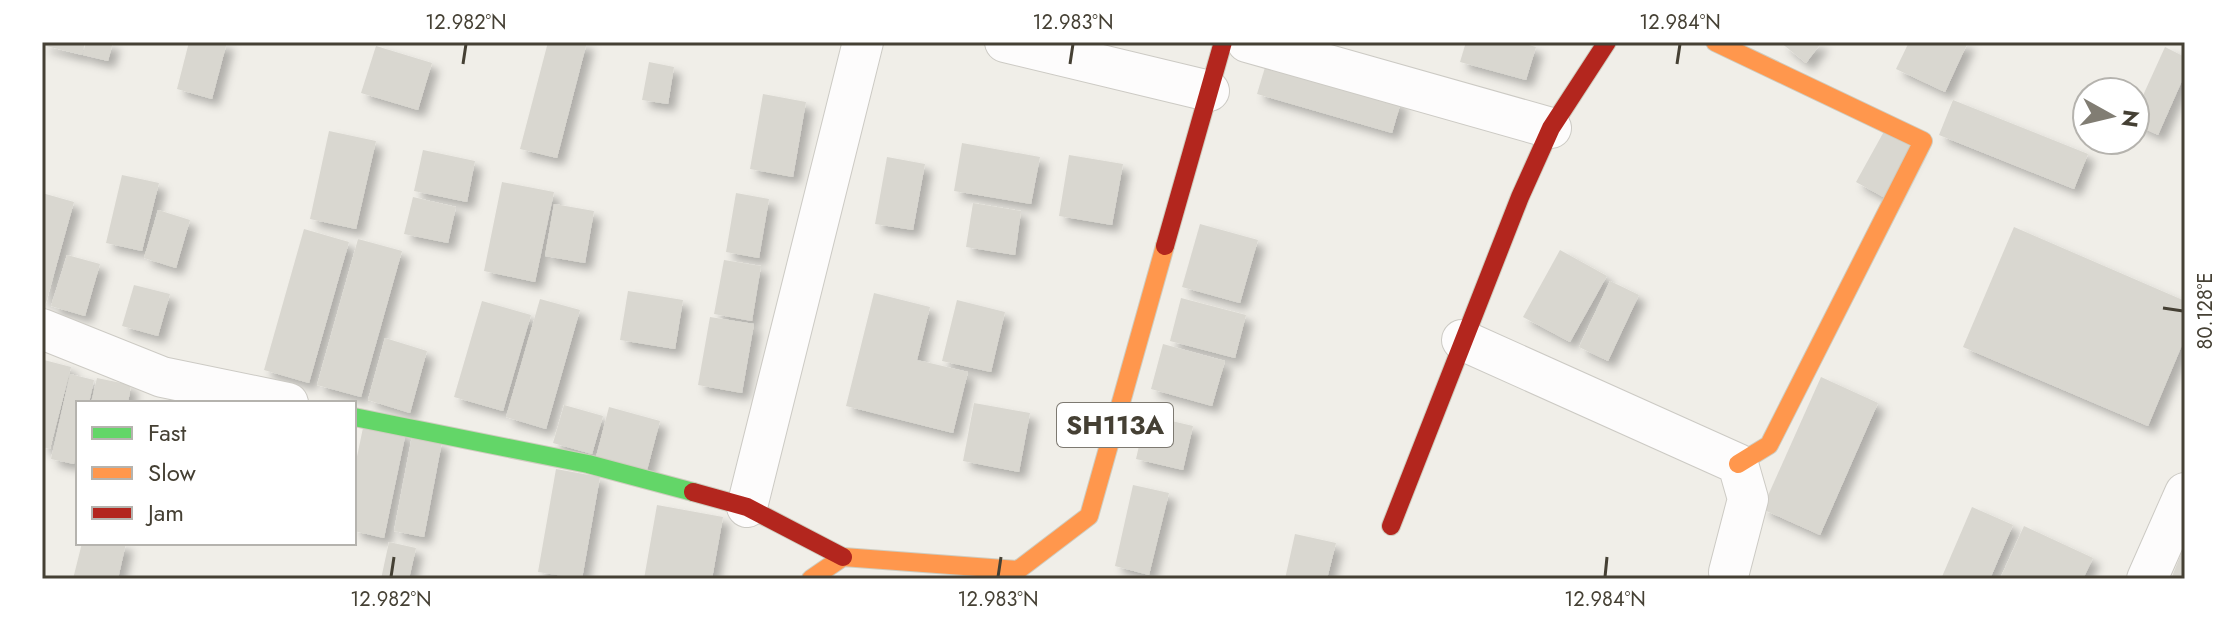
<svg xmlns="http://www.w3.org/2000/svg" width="2227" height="621" viewBox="0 0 2227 621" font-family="Jost,sans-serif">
<defs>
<filter id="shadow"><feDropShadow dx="7" dy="7" stdDeviation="4" flood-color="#0004"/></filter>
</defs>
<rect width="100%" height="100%" fill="#f0eee8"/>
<g fill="#d9d7d0" filter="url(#shadow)">
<polygon points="42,42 85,42 82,55 42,45"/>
<polygon points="86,42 113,42 108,61 83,55"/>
<polygon points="189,42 227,42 212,99 177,89"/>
<polygon points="548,42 587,42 557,158 520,149"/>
<polygon points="1466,42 1518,42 1536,47 1526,80 1460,62"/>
<polygon points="1780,42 1822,42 1806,63"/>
<polygon points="1909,42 1968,42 1945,92 1896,69"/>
<polygon points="376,46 432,63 418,110 361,93"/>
<polygon points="2165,47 2185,57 2185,74 2158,135 2135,124 2135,113"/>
<polygon points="649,62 674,67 668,104 642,100"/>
<polygon points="1266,64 1401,102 1392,133 1257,94"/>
<polygon points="763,94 806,102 793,177 750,169"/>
<polygon points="1953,100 2088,154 2074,189 1939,135"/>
<polygon points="1887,126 1917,142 1887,199 1856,182"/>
<polygon points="329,131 376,141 356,229 310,219"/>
<polygon points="962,143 1040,157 1031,204 954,191"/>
<polygon points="423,150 475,161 467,202 414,191"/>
<polygon points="1069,155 1123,164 1112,225 1059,216"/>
<polygon points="887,157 925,164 913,230 875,224"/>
<polygon points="122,175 159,183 142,251 106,243"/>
<polygon points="502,182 554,192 535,282 484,271"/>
<polygon points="42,193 74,202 46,303 42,301"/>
<polygon points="736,193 769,199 759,258 726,252"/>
<polygon points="413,197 456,207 448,243 404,234"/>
<polygon points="973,203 1021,211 1015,255 966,247"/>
<polygon points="554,204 594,211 585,263 545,256"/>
<polygon points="158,210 190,220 176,268 144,258"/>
<polygon points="1200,224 1258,240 1240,303 1182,287"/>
<polygon points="2014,227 2185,301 2185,338 2148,426 1963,347"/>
<polygon points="304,229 349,242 309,383 264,370"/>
<polygon points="358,239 402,251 361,397 317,385"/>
<polygon points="1560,250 1607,276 1570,342 1523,317"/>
<polygon points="67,255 100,264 85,316 51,306"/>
<polygon points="724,260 761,266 752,321 714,314"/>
<polygon points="1610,281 1639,295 1608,361 1579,347"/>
<polygon points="134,285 170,294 158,336 122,326"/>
<polygon points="628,291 683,300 675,349 620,340"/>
<polygon points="874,293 930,307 917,360 968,372 953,433 846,406"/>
<polygon points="1181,298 1246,315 1235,358 1170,341"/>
<polygon points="540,299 580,310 546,429 506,417"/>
<polygon points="957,300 1005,312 991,372 942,361"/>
<polygon points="482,301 531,315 503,411 454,397"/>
<polygon points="710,317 754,324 742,393 698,385"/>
<polygon points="385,338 427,351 410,413 368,400"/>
<polygon points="1163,344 1225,361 1212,406 1151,389"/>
<polygon points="44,360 71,367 50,449 42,447"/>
<polygon points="70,374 94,380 89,403 78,403 78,448 74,464 51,459"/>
<polygon points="1821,377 1878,403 1820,535 1762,509"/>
<polygon points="97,378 131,385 128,403 91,403"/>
<polygon points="974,403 1030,413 1019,472 963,461"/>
<polygon points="564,405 603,416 592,454 553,443"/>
<polygon points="609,407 660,421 646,474 595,461"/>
<polygon points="1146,415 1193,426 1183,470 1136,459"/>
<polygon points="364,423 406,432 384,538 354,531 354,471"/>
<polygon points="412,436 442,442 424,537 394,531"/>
<polygon points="556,469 600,477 582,579 538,572"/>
<polygon points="1133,485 1169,493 1149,575 1115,566"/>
<polygon points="657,505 723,517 712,579 644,579"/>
<polygon points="1972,507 2013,525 1990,579 1941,579"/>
<polygon points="2024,526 2093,558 2083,579 2000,579"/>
<polygon points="1295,534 1336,543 1327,579 1285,579"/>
<polygon points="389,542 416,548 409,579 381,579"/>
<polygon points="82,543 126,543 118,579 73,579"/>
<polygon points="2185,544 2185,579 2171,579"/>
</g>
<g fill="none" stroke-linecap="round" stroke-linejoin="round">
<defs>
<g id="street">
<polyline points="1005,42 1209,91"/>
<polyline points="1247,42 1551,128"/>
<polyline points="42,329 162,377 288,403"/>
<polyline points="1462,340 1738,464 1748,499 1729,572"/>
<polyline points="747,507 863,42"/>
<polyline points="2147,579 2185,493"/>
</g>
<polyline id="fast" points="354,417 588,464 693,492"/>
<g id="slow">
<polyline points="1715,42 1923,141 1769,445 1738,464"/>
<polyline points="811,579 843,557 1018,570 1089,516 1165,246"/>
</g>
<g id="jam">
<polyline points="1165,246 1223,42"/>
<polyline points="693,492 747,507 843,557"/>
<polyline points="1391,526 1520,197 1551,128 1607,42"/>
</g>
</defs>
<use href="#street" stroke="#cccac4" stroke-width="42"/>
<use href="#fast" stroke="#cfccbf" stroke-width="20"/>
<use href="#slow" stroke="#cfccbf" stroke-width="20"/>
<use href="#jam" stroke="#cfccbf" stroke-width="20"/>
<use href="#street" stroke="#fdfcfc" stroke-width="40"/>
<use href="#fast" stroke="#63d668" stroke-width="18"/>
<use href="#slow" stroke="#ff974d" stroke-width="18"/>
<use href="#jam" stroke="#b3261e" stroke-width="18"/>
</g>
<path fill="none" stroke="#454034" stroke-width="3" d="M 463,64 L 466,44M 1070,64 L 1073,44M 1677,64 L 1680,44M 2163,308 L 2183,311M 391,577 L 394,557M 998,577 L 1001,557M 1605,577 L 1607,557"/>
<g text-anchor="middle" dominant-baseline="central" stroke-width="8" stroke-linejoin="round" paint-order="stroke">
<rect fill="#fff" stroke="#7d7971" stroke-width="2" x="1057" y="403" width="116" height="44" rx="6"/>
<g font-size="26" font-weight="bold" fill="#454034">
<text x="1115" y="425">SH113A</text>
</g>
</g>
<rect width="2227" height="621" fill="none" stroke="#ffffff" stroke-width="88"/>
<rect x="76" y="401" width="280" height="144" fill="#ffffff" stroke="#b5b3ae" stroke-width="2"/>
<rect x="92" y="427" width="40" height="12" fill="#63d668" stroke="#b5b3ae" stroke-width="2"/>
<text x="148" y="441" font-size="24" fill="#454034">Fast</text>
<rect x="92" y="467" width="40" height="12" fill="#ff974d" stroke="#b5b3ae" stroke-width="2"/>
<text x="148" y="481" font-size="24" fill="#454034">Slow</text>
<rect x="92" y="507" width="40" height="12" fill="#b3261e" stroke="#b5b3ae" stroke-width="2"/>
<text x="148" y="521" font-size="24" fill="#454034">Jam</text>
<g transform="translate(2111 116) rotate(98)"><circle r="38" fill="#ffffff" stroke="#b5b3ae" stroke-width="2"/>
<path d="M0-6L14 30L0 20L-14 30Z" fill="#817d73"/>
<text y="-12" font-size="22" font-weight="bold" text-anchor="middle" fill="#454034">N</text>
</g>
<rect x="44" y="44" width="2139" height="533" fill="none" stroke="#454034" stroke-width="3"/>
<g font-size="20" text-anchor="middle" fill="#454034">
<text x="466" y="29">12.982°N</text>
<text x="1073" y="29">12.983°N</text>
<text x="1680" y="29">12.984°N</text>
<text transform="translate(2205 311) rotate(-90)" y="7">80.128°E</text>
<text x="391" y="606">12.982°N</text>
<text x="998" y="606">12.983°N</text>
<text x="1605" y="606">12.984°N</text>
</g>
</svg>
